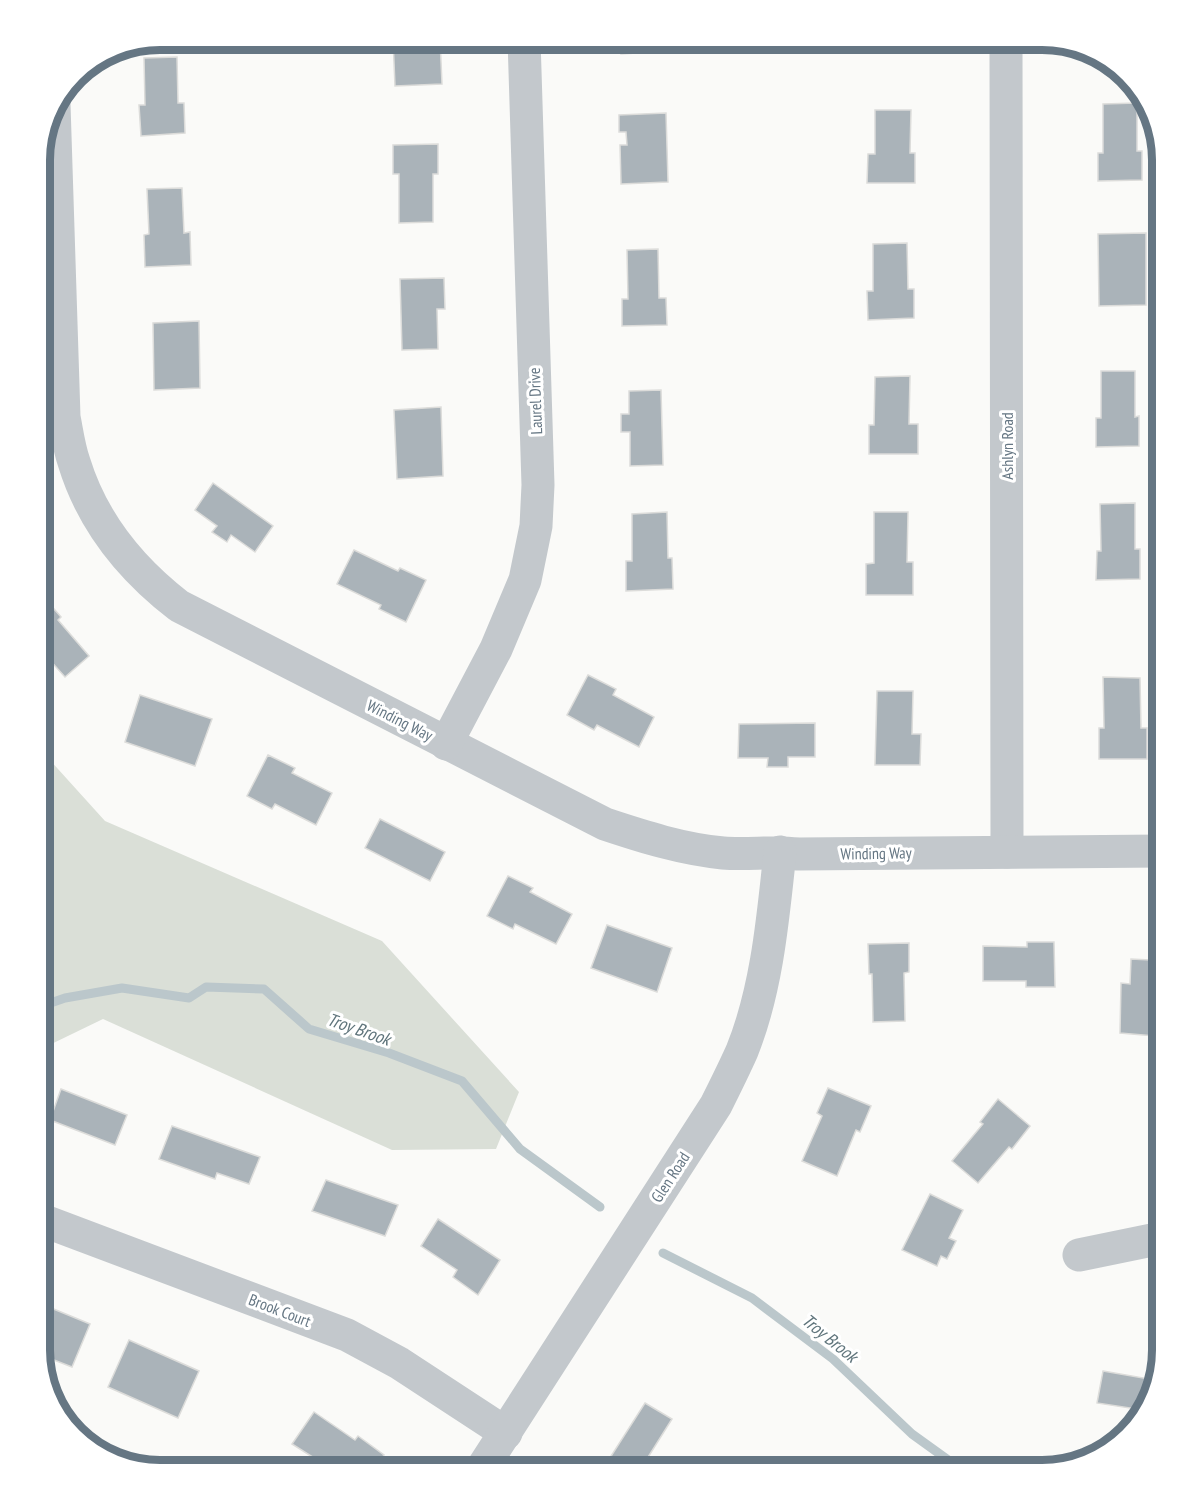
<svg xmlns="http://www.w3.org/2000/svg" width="1201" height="1509" viewBox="0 0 1201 1509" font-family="'PT Sans Narrow',sans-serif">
<rect width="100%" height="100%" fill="#fafaf8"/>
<polygon fill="#dadfd7" points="39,748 105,821 382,941 519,1092 496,1149 392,1150 103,1019 39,1050"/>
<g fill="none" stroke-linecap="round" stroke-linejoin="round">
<g stroke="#bbc7cb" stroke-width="9">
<polyline points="39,1007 65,998 122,988 189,998 206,987 264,989 309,1029 389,1053 462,1081 520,1149 600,1207"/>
<polyline points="663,1253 752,1298 833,1359 912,1434 962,1470"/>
</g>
</g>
<g fill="#aab3b9" stroke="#dcdcda" stroke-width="1.5">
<polygon points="393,39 440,39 442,84 395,86"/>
<polygon points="620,39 653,39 653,52 621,54"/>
<polygon points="869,39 917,39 917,51 869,52"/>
<polygon points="177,57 178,103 184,103 185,133 141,136 139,105 145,105 144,58"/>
<polygon points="1137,103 1137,151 1142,151 1142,180 1098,181 1098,153 1103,153 1103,104"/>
<polygon points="875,110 911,110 910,153 915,153 915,183 867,183 868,154 875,154"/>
<polygon points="666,113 668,182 621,184 620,145 627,145 626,132 619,132 619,115"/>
<polygon points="438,144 438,174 433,174 433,222 399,223 399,174 393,174 393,145"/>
<polygon points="182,188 184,233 190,232 191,265 145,267 144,235 149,234 147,189"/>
<polygon points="1146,233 1146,305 1099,306 1098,234"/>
<polygon points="907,243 908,289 914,289 914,318 868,320 867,291 873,291 873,244"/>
<polygon points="658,249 659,298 666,298 667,325 622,326 622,299 628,299 627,250"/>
<polygon points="444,278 445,309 437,309 438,349 402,350 400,279"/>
<polygon points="199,321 200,388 154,390 153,323"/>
<polygon points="1101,371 1135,371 1135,417 1139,416 1139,446 1096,447 1096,418 1101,418"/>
<polygon points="910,376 909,424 918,424 918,454 869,454 869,425 874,425 875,377"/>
<polygon points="661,390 663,465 630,466 630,432 621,432 621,414 629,414 629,391"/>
<polygon points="441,407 443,476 397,479 394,410"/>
<polygon points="213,483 273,526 255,552 231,535 227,542 212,532 217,526 195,510"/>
<polygon points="1135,503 1135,549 1140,549 1140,579 1096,580 1097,551 1101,551 1100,504"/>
<polygon points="667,512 668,558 672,558 673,589 626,591 626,561 632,561 632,514"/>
<polygon points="874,512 908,512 907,562 913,562 913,595 866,595 866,564 874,563"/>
<polygon points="354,550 398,571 400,568 426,580 406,622 379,609 381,605 337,584"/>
<polygon points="41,594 61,617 58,620 89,656 65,677 39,648 39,596"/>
<polygon points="588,675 616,689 613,695 654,717 639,747 597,725 594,730 567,715"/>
<polygon points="1103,677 1140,678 1141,728 1147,728 1147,759 1099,759 1099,728 1104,728"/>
<polygon points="877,691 913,691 912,734 921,734 920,765 875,765"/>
<polygon points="140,695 212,719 195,766 125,742"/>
<polygon points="815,723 815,757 788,757 788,767 767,767 768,758 738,758 739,724"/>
<polygon points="268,755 295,768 292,773 332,793 316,825 275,804 272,809 247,796"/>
<polygon points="380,819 445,852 430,881 365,848"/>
<polygon points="508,876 533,888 530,892 572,914 556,944 515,924 513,929 487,916"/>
<polygon points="607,925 672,948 657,992 591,968"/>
<polygon points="1027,942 1054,942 1055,987 1026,987 1026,981 983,981 983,946 1027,947"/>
<polygon points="909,943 909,972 904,973 905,1021 873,1022 872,974 869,974 868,944"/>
<polygon points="1150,951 1162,952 1162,989 1156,989 1155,1036 1120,1033 1121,983 1130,984 1131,959 1150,960"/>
<polygon points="828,1088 871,1106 860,1132 856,1130 837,1176 802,1161 822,1116 817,1113"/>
<polygon points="61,1089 127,1115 115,1145 50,1120"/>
<polygon points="998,1099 1030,1126 1012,1149 1009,1147 978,1183 952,1161 983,1124 980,1122"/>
<polygon points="172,1126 260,1157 249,1184 217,1173 215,1179 159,1159"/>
<polygon points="326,1180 398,1205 385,1236 312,1211"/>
<polygon points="930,1194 963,1210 949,1238 956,1241 947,1259 941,1256 937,1266 902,1250"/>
<polygon points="438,1219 500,1260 478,1295 453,1277 457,1270 421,1246"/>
<polygon points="39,1303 90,1324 72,1367 41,1355"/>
<polygon points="129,1340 199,1371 178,1418 108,1387"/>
<polygon points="1103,1371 1155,1380 1149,1403 1143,1410 1097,1403"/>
<polygon points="645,1403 672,1419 640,1470 615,1470 606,1464"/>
<polygon points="314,1412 355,1440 358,1436 384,1455 374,1470 333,1470 292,1444"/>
</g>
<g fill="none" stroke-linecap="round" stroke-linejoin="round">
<g stroke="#c3c8cc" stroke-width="33">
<polyline points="1006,39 1007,852"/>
<path d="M 54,104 L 64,417 C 67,432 69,448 74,462 C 92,521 131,569 179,606 L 605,824 C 644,837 682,849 723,853 C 748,855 773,851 798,854 L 1162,851"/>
<polyline points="446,744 496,649 525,580 536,526 538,485 524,39"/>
<polyline points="39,1219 347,1335 399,1363 506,1433"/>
<polyline points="1079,1255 1152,1240 1162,1241"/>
<path d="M 481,1470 L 716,1105 C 725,1087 734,1069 742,1051 C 767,989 773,918 780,852"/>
</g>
</g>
<g text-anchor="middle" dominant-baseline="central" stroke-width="6" stroke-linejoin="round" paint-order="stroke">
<g font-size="16" fill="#657683" stroke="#fff">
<text transform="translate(535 401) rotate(-92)">Laurel Drive</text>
<text transform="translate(1007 446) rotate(-90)">Ashlyn Road</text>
<text transform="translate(400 720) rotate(27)">Winding Way</text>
<text transform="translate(876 853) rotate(-1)">Winding Way</text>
<text transform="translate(670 1177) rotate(-57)">Glen Road</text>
<text transform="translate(280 1310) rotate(21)">Brook Court</text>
</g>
<g font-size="18" font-style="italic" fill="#60757c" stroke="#fff">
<text transform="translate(359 1029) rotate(19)">Troy Brook</text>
<text transform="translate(830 1338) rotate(39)">Troy Brook</text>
</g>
</g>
<path d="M0 0H1201V1509H0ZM160 50H1042A110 110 0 0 1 1152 160V1350A110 110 0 0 1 1042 1460H160A110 110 0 0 1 50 1350V160A110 110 0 0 1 160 50Z" fill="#fff" fill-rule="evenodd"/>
<path fill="none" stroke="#657683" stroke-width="8" d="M160 50H1042A110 110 0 0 1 1152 160V1350A110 110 0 0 1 1042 1460H160A110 110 0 0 1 50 1350V160A110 110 0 0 1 160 50Z"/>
</svg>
